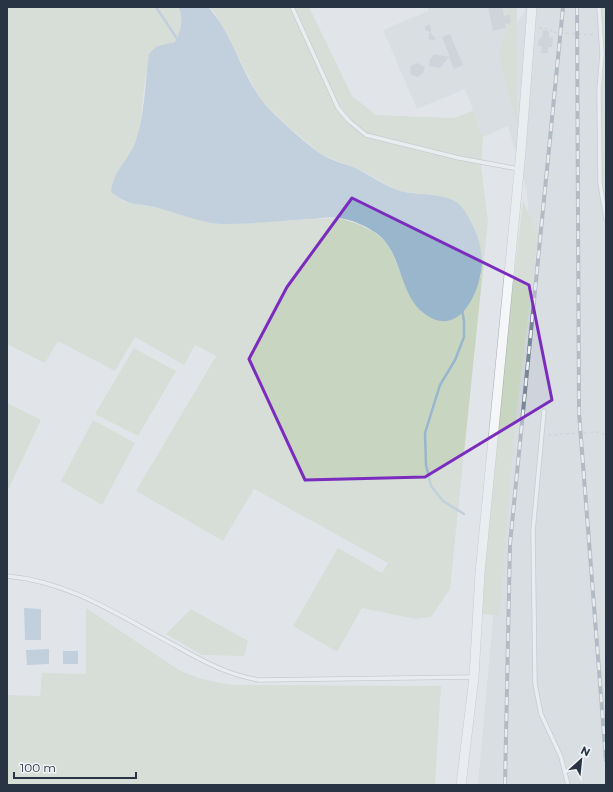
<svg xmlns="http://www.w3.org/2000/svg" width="613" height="792" viewBox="0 0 613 792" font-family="Montserrat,sans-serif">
<rect width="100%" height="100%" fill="#e1e5ea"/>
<polygon fill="#cfd4dc" points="428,7 504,7 508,25 498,52 500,57 526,7 599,7 602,177 606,215 606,785 478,785 529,222 527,191 508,126 483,137 465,89 417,109 383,30 428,11"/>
<g fill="#c8d5c1">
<path d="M 7,7 L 178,7 C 185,17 180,33 175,42 L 157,46 C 153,55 148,65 146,75 C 142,97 143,119 136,140 C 129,161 114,168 111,192 L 124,202 L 151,206 L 220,224 L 339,218 L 358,224 L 374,232 L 388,243 L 405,283 L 471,299 L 481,275 L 443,197 L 398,191 L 365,172 L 321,154 L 290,128 L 260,99 L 230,40 L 216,15 L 208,7 L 309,7 L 352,96 L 376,115 L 453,118 L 473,111 L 483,137 L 481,167 L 488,221 L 450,589 L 431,617 L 415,619 L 362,608 L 337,652 L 293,626 L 338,548 L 382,573 L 388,563 L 254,489 L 223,541 L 136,491 L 216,356 L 195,345 L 184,365 L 135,337 L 115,371 L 58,341 L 45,363 L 7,344 Z"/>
<polygon points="504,7 517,7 517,125 498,52 508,25"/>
<polygon points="599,7 606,7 606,215 602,177"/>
<polygon points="523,201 538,234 514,434 500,617 497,615 478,614 493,453"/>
<polygon points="134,348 176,371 138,436 95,414"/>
<polygon points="7,403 41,420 7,492"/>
<polygon points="93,420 135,443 102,505 61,481"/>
<path d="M 86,608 L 179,670 C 198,679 216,683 236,685 L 441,686 L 435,785 L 7,785 L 7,695 L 40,696 L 42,673 L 86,674 Z"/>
<polygon points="191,609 248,641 244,656 202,655 166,634"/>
</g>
<g fill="#9ab6cc">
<path d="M 178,7 L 208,7 C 232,33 240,69 260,98 C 269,111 307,145 321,154 C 333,162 349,164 361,171 C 373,177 387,187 400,191 C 417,196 451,192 462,207 C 473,223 481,240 482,260 C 482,289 460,340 425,314 C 398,295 403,251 376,233 C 366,226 353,220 340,218 C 331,216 319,219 310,219 C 281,221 252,224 223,224 C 204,224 174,212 155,207 C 133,202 130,207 111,192 C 114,168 129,161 136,140 C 145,113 145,82 149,54 L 157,46 L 175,42 C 180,33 185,17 178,7 Z"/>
<polygon points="24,608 41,609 41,640 25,640"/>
<polygon points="49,649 49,664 27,665 26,650"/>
<rect x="63" y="651" width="15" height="13"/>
</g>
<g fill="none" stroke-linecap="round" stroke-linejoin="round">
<g stroke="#9ab6cc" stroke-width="2.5">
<polyline points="156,7 178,40"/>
<polyline points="462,310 464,321 464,337 455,360 440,385 425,433 426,465 431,486 443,501 464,514"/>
</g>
</g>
<g fill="#b8bfc8">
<polygon points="488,7 502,7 504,16 510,15 511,23 505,24 506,28 493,31"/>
<polygon points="429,24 431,27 431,33 436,39 433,40 428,39 430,32 425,30 425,27"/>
<polygon points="543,30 549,31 549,37 553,38 552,47 548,47 548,53 541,53 542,46 538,46 539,39 542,37"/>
<polygon points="450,34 463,65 454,69 449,57 440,68 429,66 430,59 434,54 450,57 442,37"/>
<polygon points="417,63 425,67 423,73 418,77 411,75 410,71 411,66"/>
</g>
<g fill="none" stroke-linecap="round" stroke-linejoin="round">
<defs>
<g id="service">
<polyline points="292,7 338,108 349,121 366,135 459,158 519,169"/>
<polyline points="599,7 602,54 599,90 600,183 606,219"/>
<polyline points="544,411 533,531 535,684 541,714 561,757 568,785"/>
<path d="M 7,576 C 72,582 121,617 178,647 C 204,662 229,675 259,680 L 473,677"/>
</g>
<polyline id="tertiary" points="461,785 474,677 480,573 521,151 532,7"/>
</defs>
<use href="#service" stroke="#a6acb5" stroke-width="5"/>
<use href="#tertiary" stroke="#a6acb5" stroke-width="10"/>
<g stroke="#bbc0c5" stroke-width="1.5" stroke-dasharray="3 3" stroke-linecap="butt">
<polyline points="539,28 551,29 551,32 595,35"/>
<polyline points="548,435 598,432 606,435"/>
</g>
<use href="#service" stroke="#f4f6f8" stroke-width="3.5"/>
<use href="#tertiary" stroke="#f4f6f8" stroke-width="9"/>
<defs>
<g id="rail">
<polyline points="577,7 579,413 606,760"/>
<polyline points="505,785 510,544 563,7"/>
</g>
</defs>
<use href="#rail" stroke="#798695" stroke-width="4"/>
<use href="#rail" stroke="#f1f4f7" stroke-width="2.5" stroke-dasharray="8" stroke-linecap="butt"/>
</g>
<path d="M0 0H613V792H0ZM 352,198 L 529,285 L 552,400 L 425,477 L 305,480 L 249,359 L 287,287 Z" fill="#e1e5ea" fill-opacity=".55" fill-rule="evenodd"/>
<path fill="none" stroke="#7b2cbf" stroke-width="3" stroke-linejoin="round" d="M 352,198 L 529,285 L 552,400 L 425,477 L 305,480 L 249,359 L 287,287 Z"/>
<rect width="613" height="792" fill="none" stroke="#283443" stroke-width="16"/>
<g transform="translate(581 760) rotate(27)" stroke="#f1f4f7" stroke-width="3" paint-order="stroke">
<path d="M0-3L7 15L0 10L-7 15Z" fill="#283443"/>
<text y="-6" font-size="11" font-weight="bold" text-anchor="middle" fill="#283443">N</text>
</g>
<path d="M14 772v6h122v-6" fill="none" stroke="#283443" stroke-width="2"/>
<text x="20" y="772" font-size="12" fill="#283443" stroke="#f1f4f7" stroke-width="3" paint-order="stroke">100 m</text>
</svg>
